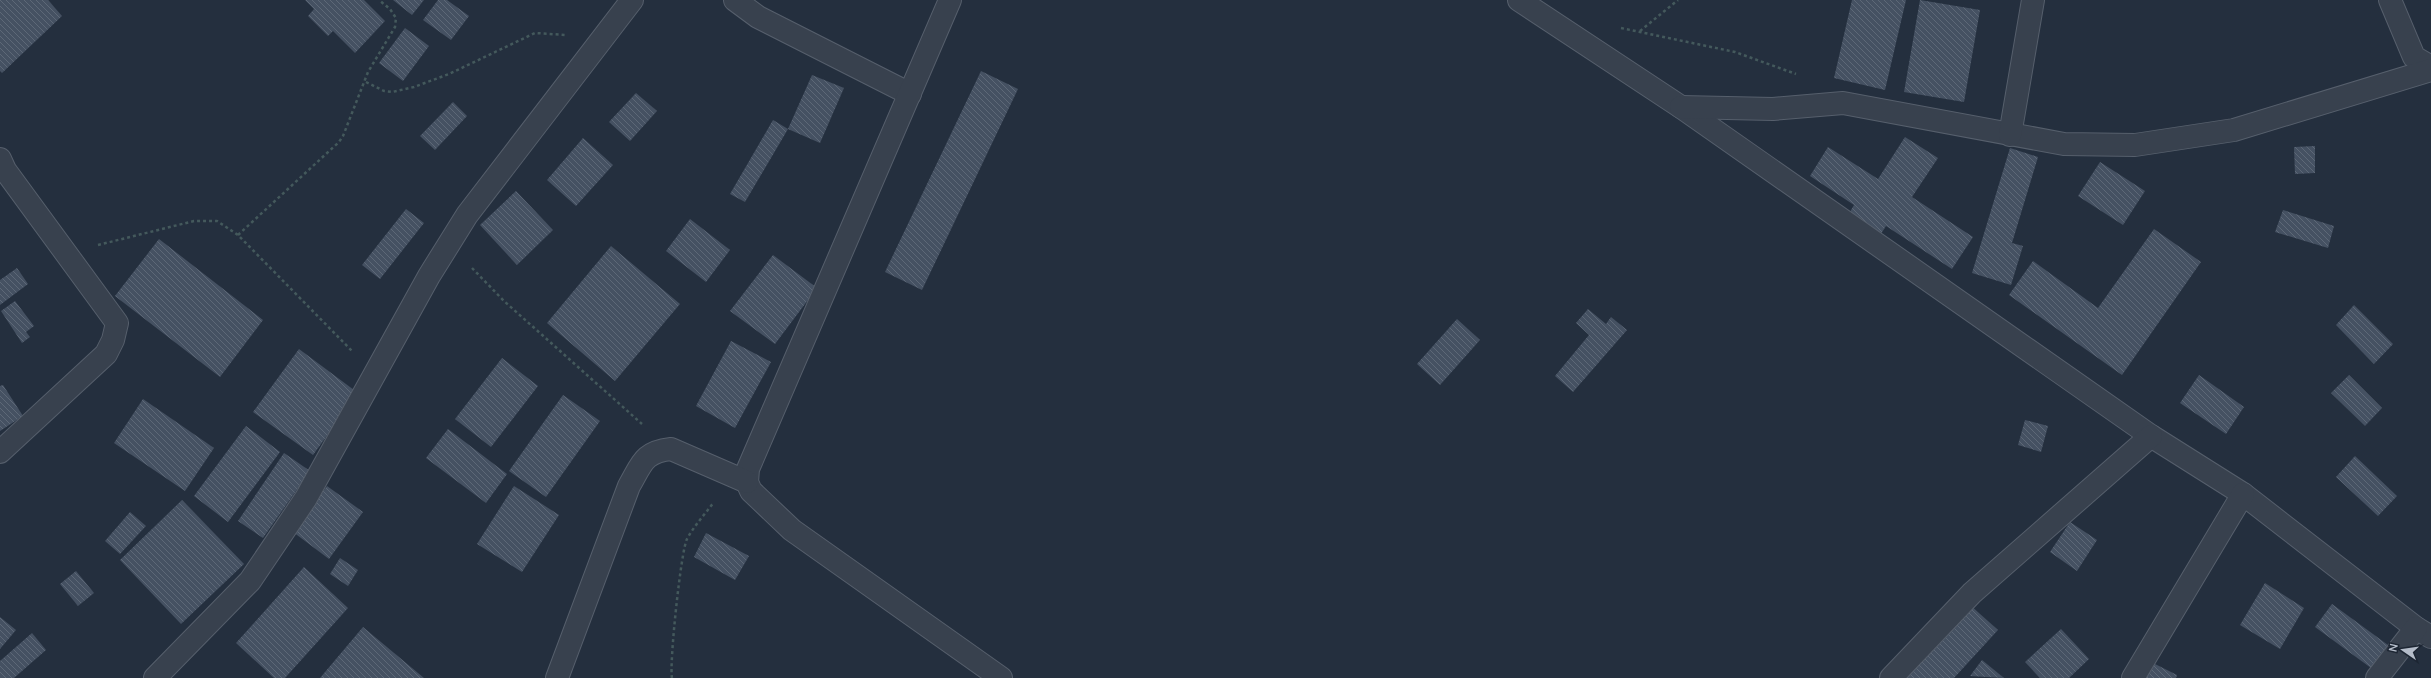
<svg xmlns="http://www.w3.org/2000/svg" width="2431" height="678" viewBox="0 0 2431 678" font-family="Manrope,sans-serif">
<defs>
<pattern id="building-back-hatch" width="6" height="6" patternUnits="userSpaceOnUse"><rect width="6" height="6" fill="#455162"/><path d="M-1 5l2 2M0 0l6 6M5-1l2 2" fill="none" stroke="#5d6877"/></pattern>
</defs>
<rect width="100%" height="100%" fill="#242f3e"/>
<g fill="url(#building-back-hatch)">
<polygon points="0,0 48,0 62,16 2,73 0,71"/>
<polygon points="305,0 364,0 385,21 355,53 333,31 328,36 308,16 314,9"/>
<polygon points="393,0 424,0 412,15"/>
<polygon points="438,0 447,0 469,16 451,40 423,20"/>
<polygon points="1852,0 1906,0 1885,90 1834,78"/>
<polygon points="1920,0 1980,10 1964,102 1904,92"/>
<polygon points="405,28 429,46 403,81 379,63"/>
<polygon points="981,71 1018,89 922,290 885,272"/>
<polygon points="812,75 844,88 820,143 788,129"/>
<polygon points="636,93 657,111 630,141 609,122"/>
<polygon points="453,102 467,116 435,150 420,136"/>
<polygon points="773,120 788,129 745,202 730,194"/>
<polygon points="1905,137 1938,158 1912,197 1973,237 1952,269 1886,226 1879,237 1847,217 1854,205 1810,176 1828,147 1878,179"/>
<polygon points="583,138 613,165 576,206 547,180"/>
<polygon points="2315,146 2315,173 2295,174 2294,147"/>
<polygon points="2010,148 2038,157 2012,243 2023,246 2011,285 1972,273"/>
<polygon points="2100,162 2145,191 2123,225 2078,196"/>
<polygon points="516,191 553,230 517,265 480,225"/>
<polygon points="406,209 424,223 380,279 362,265"/>
<polygon points="2283,210 2334,226 2328,248 2275,232"/>
<polygon points="690,219 730,250 706,282 666,251"/>
<polygon points="2154,229 2201,262 2122,375 2009,295 2033,261 2098,308"/>
<polygon points="159,239 263,320 220,377 115,296"/>
<polygon points="611,246 680,304 615,381 547,323"/>
<polygon points="773,255 817,288 775,344 730,311"/>
<polygon points="17,268 28,284 0,305 0,280"/>
<polygon points="15,301 34,326 26,332 30,337 22,343 1,311"/>
<polygon points="2354,305 2393,344 2374,364 2336,325"/>
<polygon points="1588,309 1606,324 1611,317 1627,330 1573,392 1555,376 1589,335 1576,323"/>
<polygon points="1457,319 1480,340 1440,385 1417,364"/>
<polygon points="731,341 771,362 735,428 696,406"/>
<polygon points="299,349 358,393 313,455 253,412"/>
<polygon points="502,358 538,386 491,447 455,419"/>
<polygon points="2199,375 2244,407 2226,434 2180,403"/>
<polygon points="2349,375 2382,408 2365,426 2331,393"/>
<polygon points="3,385 23,416 0,431 0,386"/>
<polygon points="563,395 600,421 546,497 509,471"/>
<polygon points="143,399 214,448 185,491 114,443"/>
<polygon points="2025,420 2048,426 2041,452 2018,445"/>
<polygon points="246,426 280,452 228,522 194,496"/>
<polygon points="448,429 507,474 486,503 426,458"/>
<polygon points="284,453 310,471 263,538 238,521"/>
<polygon points="2355,456 2397,496 2378,516 2336,477"/>
<polygon points="327,486 363,512 329,559 293,532"/>
<polygon points="514,486 559,515 522,572 477,544"/>
<polygon points="182,500 244,564 181,624 120,560"/>
<polygon points="130,512 146,526 120,554 105,541"/>
<polygon points="2070,522 2097,540 2077,571 2050,552"/>
<polygon points="706,533 749,556 735,580 694,557"/>
<polygon points="340,558 358,570 348,586 330,574"/>
<polygon points="304,567 348,608 285,678 274,678 236,643"/>
<polygon points="76,571 94,593 78,606 60,584"/>
<polygon points="2265,583 2304,608 2280,649 2240,625"/>
<polygon points="2332,604 2388,645 2371,668 2315,627"/>
<polygon points="1970,605 1998,630 1954,678 1903,678"/>
<polygon points="0,617 16,630 0,649"/>
<polygon points="363,627 424,678 320,678"/>
<polygon points="2061,629 2089,659 2069,678 2040,678 2025,662"/>
<polygon points="32,633 46,650 14,678 0,678 0,661"/>
<polygon points="1982,660 2004,678 1970,676"/>
<polygon points="2151,662 2177,675 2176,678 2144,678"/>
</g>
<g fill="none" stroke-linecap="round" stroke-linejoin="round">
<defs>
<g id="street">
<polyline points="735,0 758,17 910,94"/>
<polyline points="950,0 748,469 747,482 751,491 792,530 1001,678"/>
<polyline points="1519,0 1681,107 2151,436 2243,494 2416,628 2431,637"/>
<polyline points="2390,0 2414,57 2431,67"/>
<polyline points="1681,107 1773,109 1843,103 2064,144 2135,145 2234,130 2431,70"/>
<polyline points="2010,135 2033,0"/>
<polyline points="0,159 5,170 117,323 113,340 106,354 0,452"/>
<polyline points="155,678 250,581 306,498 429,276 467,215 632,0"/>
<path d="M 557,678 L 629,486 C 642,464 643,452 671,449 L 747,482"/>
<polyline points="1891,678 1972,593 2151,436"/>
<polyline points="2133,678 2243,494"/>
<polyline points="2377,678 2416,628"/>
</g>
</defs>
<use href="#street" stroke="#565f6c" stroke-width="24"/>
<g stroke="#44595c" stroke-width="2.5" stroke-dasharray="3 3" stroke-linecap="butt">
<polyline points="1621,28 1735,52 1796,74"/>
<polyline points="1640,31 1678,0"/>
<polyline points="366,82 384,91 392,92 414,87 449,74 535,33 566,35"/>
<polyline points="238,235 339,142 343,136 368,72 395,27 396,18 390,9 379,0"/>
<polyline points="98,245 194,221 217,221 238,235 352,351"/>
<polyline points="472,268 504,301 642,424"/>
<path d="M 672,678 C 669,665 681,550 687,539 C 694,526 705,514 714,502"/>
</g>
<use href="#street" stroke="#38414e" stroke-width="22"/>
</g>
<g transform="translate(2403 650) rotate(283)" stroke="#1d2633" stroke-width="3" paint-order="stroke">
<path d="M0-3L7 15L0 10L-7 15Z" fill="#b4bcc9"/>
<text y="-6" font-size="11" font-weight="bold" text-anchor="middle" fill="#b4bcc9">N</text>
</g>
</svg>
